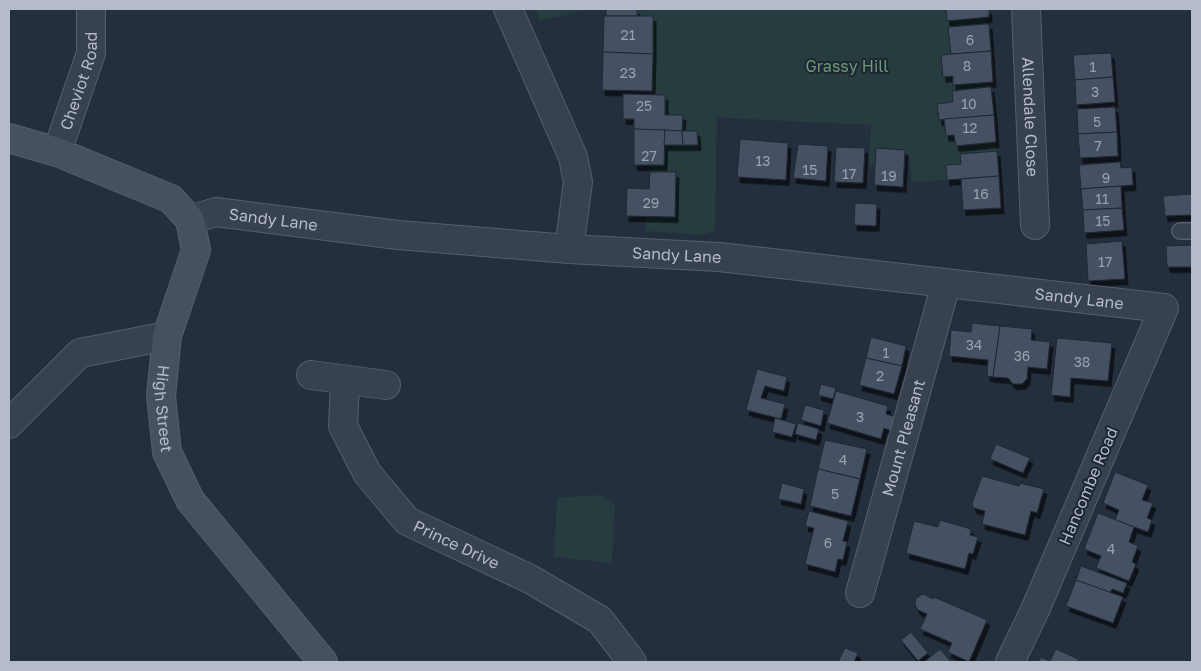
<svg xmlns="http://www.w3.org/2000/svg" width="1201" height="671" viewBox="0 0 1201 671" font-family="'Golos Text',sans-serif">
<defs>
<filter id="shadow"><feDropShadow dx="3" dy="5.5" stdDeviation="0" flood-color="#0009"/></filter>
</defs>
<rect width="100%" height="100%" fill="#242f3e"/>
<g fill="#263c3f">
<polygon points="535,9 590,9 540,21"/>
<polygon points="637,9 946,9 947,21 986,18 986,24 948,27 951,54 941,55 943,77 953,76 954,84 988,83 988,87 952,91 953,102 944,119 946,135 954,135 956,146 996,142 997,151 960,154 961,164 946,165 947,180 911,182 910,156 905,155 905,150 876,148 875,166 869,166 871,125 726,118 718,116 717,114 715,231 701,235 645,231 646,217 675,217 676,172 651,172 651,165 664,165 664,145 698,144 697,131 682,131 683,115 665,115 664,95 652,94 653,17 637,16"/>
<polygon points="601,495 615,505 612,563 554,557 557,498"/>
</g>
<g fill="#455162" stroke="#1f2835" filter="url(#shadow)">
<rect x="606" y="9" width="31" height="7"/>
<polygon points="946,9 989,9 989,17 947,21"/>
<polygon points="604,16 653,16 653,54 603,52"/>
<polygon points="986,24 989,24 991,51 951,54 948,27"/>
<polygon points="991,51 993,82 953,85 953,76 943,77 941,55"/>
<polygon points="603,52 653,54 652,91 602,90"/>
<polygon points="1111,53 1113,77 1075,80 1073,55"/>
<polygon points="1113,77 1115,102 1076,105 1075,80"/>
<polygon points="988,87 991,87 994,115 939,120 937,104 953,102 952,91"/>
<polygon points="623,94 665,95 665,115 683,115 682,131 634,129 634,119 623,119"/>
<polygon points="1115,107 1117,132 1078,134 1077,109"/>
<polygon points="994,115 996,142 956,146 954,135 946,136 944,119"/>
<polygon points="634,129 665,130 664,165 634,165"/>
<polygon points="665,130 682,131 683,145 664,145"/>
<polygon points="682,131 697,131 698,145 683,145"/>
<polygon points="1117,132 1118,156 1080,158 1078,134"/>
<polygon points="740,139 788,143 786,180 737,177"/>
<polygon points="798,144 828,146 826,181 793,178"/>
<polygon points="836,147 865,148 863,183 834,182"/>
<polygon points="876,148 905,150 903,187 874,185"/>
<polygon points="997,151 999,176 947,180 946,165 961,164 960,154"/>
<polygon points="1120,162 1121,168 1132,167 1133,185 1081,189 1079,165"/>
<polygon points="650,172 676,172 675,217 626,216 627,188 649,189"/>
<polygon points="999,176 1001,208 963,210 961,179"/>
<polygon points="1121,186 1122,208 1083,210 1081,189"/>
<polygon points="1192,194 1192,215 1165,216 1163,196"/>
<polygon points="855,203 877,204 876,226 854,225"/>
<polygon points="1122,208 1124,230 1084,233 1083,210"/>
<polygon points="1122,241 1125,279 1088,281 1086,244"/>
<polygon points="1192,245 1192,267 1167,267 1166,246"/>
<polygon points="972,323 1000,326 993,377 987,376 988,360 949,356 951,330 971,332"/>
<polygon points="1000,326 1032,329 1031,340 1050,342 1047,369 1028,367 1027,379 1022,384 1013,384 1008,378 993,377"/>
<polygon points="871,337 906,346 902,366 866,358"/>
<polygon points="1057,338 1112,343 1108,381 1071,378 1070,397 1051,395"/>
<polygon points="866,358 902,366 894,394 859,385"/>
<polygon points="757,369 787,377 784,391 765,386 761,398 785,404 781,419 746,410"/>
<polygon points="821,384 836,388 833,399 818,395"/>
<polygon points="836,391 888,406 886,414 896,417 892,431 884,428 881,439 827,423"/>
<polygon points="805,405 824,410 821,426 801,420"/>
<polygon points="775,418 796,424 792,437 772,432"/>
<polygon points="798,423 819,429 816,440 795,434"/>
<polygon points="825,440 867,449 860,479 818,469"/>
<polygon points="996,444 1030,458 1023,473 990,459"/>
<polygon points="818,469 860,479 851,516 810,506"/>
<polygon points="1115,472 1148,485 1142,500 1153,503 1147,518 1152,520 1148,532 1115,520 1119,510 1103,503"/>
<polygon points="982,476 1019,486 1020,483 1044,489 1037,513 1031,511 1025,535 982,524 985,511 974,508 972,504"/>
<polygon points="782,483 804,489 801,504 778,499"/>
<polygon points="809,511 848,521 843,541 847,542 843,560 838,559 835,572 805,564 814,528 805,526"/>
<polygon points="1098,513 1134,527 1129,542 1138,546 1132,562 1136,564 1129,581 1096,568 1101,556 1084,549"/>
<polygon points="940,520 971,529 970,535 978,537 973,554 969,553 965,569 906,553 914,521 938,527"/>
<polygon points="1081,566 1127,583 1123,593 1112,589 1110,593 1076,580"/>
<polygon points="1076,580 1123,597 1113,623 1066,606"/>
<polygon points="923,594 933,599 934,597 987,620 969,662 948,652 952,643 920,629 927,614 918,610 915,605 916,598"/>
<polygon points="911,632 928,653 918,661 901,640"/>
<polygon points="845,648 858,653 854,662 838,662"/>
<polygon points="940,649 951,662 924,662"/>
<polygon points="1056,649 1078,659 1077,662 1039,662 1041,657 1050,661"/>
</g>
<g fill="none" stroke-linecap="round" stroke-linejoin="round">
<defs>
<polyline id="lane" points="1180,231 1192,231"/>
<g id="street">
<polyline points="508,9 573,157 578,182 569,249"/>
<path id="s1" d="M 1026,9 L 1035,225"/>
<path id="s2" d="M 57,152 L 91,53 L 91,9"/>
<path id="s3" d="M 190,220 L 216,212 L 398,235 L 569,249 L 719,257 L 1164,308 L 1035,610 L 1010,662"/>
<polyline points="311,375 386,385"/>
<path id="s4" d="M 345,381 L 343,426 L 367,473 L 407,521 L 530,579 L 600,620 L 632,662"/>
<polyline points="9,424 80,353 167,336"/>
<path id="s5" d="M 860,593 L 946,284"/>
</g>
<g id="secondary">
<path id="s6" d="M 9,138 L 57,152 L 171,199 L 190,220 L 196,250 L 167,336 L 161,396 L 167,452 L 190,500 L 323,662"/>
</g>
</defs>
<use href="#lane" stroke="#565f6c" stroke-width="18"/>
<use href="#street" stroke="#565f6c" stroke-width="30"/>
<use href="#secondary" stroke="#565f6c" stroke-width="30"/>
<use href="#lane" stroke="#38414e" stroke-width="15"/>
<use href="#street" stroke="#38414e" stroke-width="28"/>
<use href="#secondary" stroke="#465061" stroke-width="28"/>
</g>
<g text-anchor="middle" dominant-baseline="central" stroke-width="4" stroke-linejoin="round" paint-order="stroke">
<g font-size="14" fill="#98a1af">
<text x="628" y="34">21</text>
<text x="970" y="39">6</text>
<text x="967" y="65">8</text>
<text x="1093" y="66">1</text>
<text x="628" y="72">23</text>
<text x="1095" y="91">3</text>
<text x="969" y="103">10</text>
<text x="644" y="105">25</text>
<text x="1097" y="121">5</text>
<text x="970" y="127">12</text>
<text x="1098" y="145">7</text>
<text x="649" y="155">27</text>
<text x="763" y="160">13</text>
<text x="810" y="169">15</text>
<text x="849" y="173">17</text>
<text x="889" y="175">19</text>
<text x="1106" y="177">9</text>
<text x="981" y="193">16</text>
<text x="1102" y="198">11</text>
<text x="651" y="202">29</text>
<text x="1103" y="220">15</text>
<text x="1105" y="261">17</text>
<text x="974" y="344">34</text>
<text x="886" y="352">1</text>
<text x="1022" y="355">36</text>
<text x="1082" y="361">38</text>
<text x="880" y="375">2</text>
<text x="860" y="416">3</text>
<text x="843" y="459">4</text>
<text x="835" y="493">5</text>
<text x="828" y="542">6</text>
<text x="1111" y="548">4</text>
</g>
<g font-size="16" fill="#6b9a76" stroke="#1d2633">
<text x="847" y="66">Grassy Hill</text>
</g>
<g font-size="16" fill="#b4bcc9" stroke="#1d2633">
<text stroke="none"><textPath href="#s2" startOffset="75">Cheviot Road</textPath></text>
<text stroke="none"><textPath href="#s1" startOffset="108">Allendale Close</textPath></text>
<text stroke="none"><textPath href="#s3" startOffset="85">Sandy Lane</textPath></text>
<text stroke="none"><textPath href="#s3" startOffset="490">Sandy Lane</textPath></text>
<text stroke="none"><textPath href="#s3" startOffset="895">Sandy Lane</textPath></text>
<text stroke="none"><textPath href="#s6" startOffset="396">High Street</textPath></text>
<text stroke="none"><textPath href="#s5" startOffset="161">Mount Pleasant</textPath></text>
<text transform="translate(1088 486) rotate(-67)">Hancombe Road</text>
<text stroke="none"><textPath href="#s4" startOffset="215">Prince Drive</textPath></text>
</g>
</g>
<rect width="1201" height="671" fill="none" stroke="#b4bcc9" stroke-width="20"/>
</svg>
